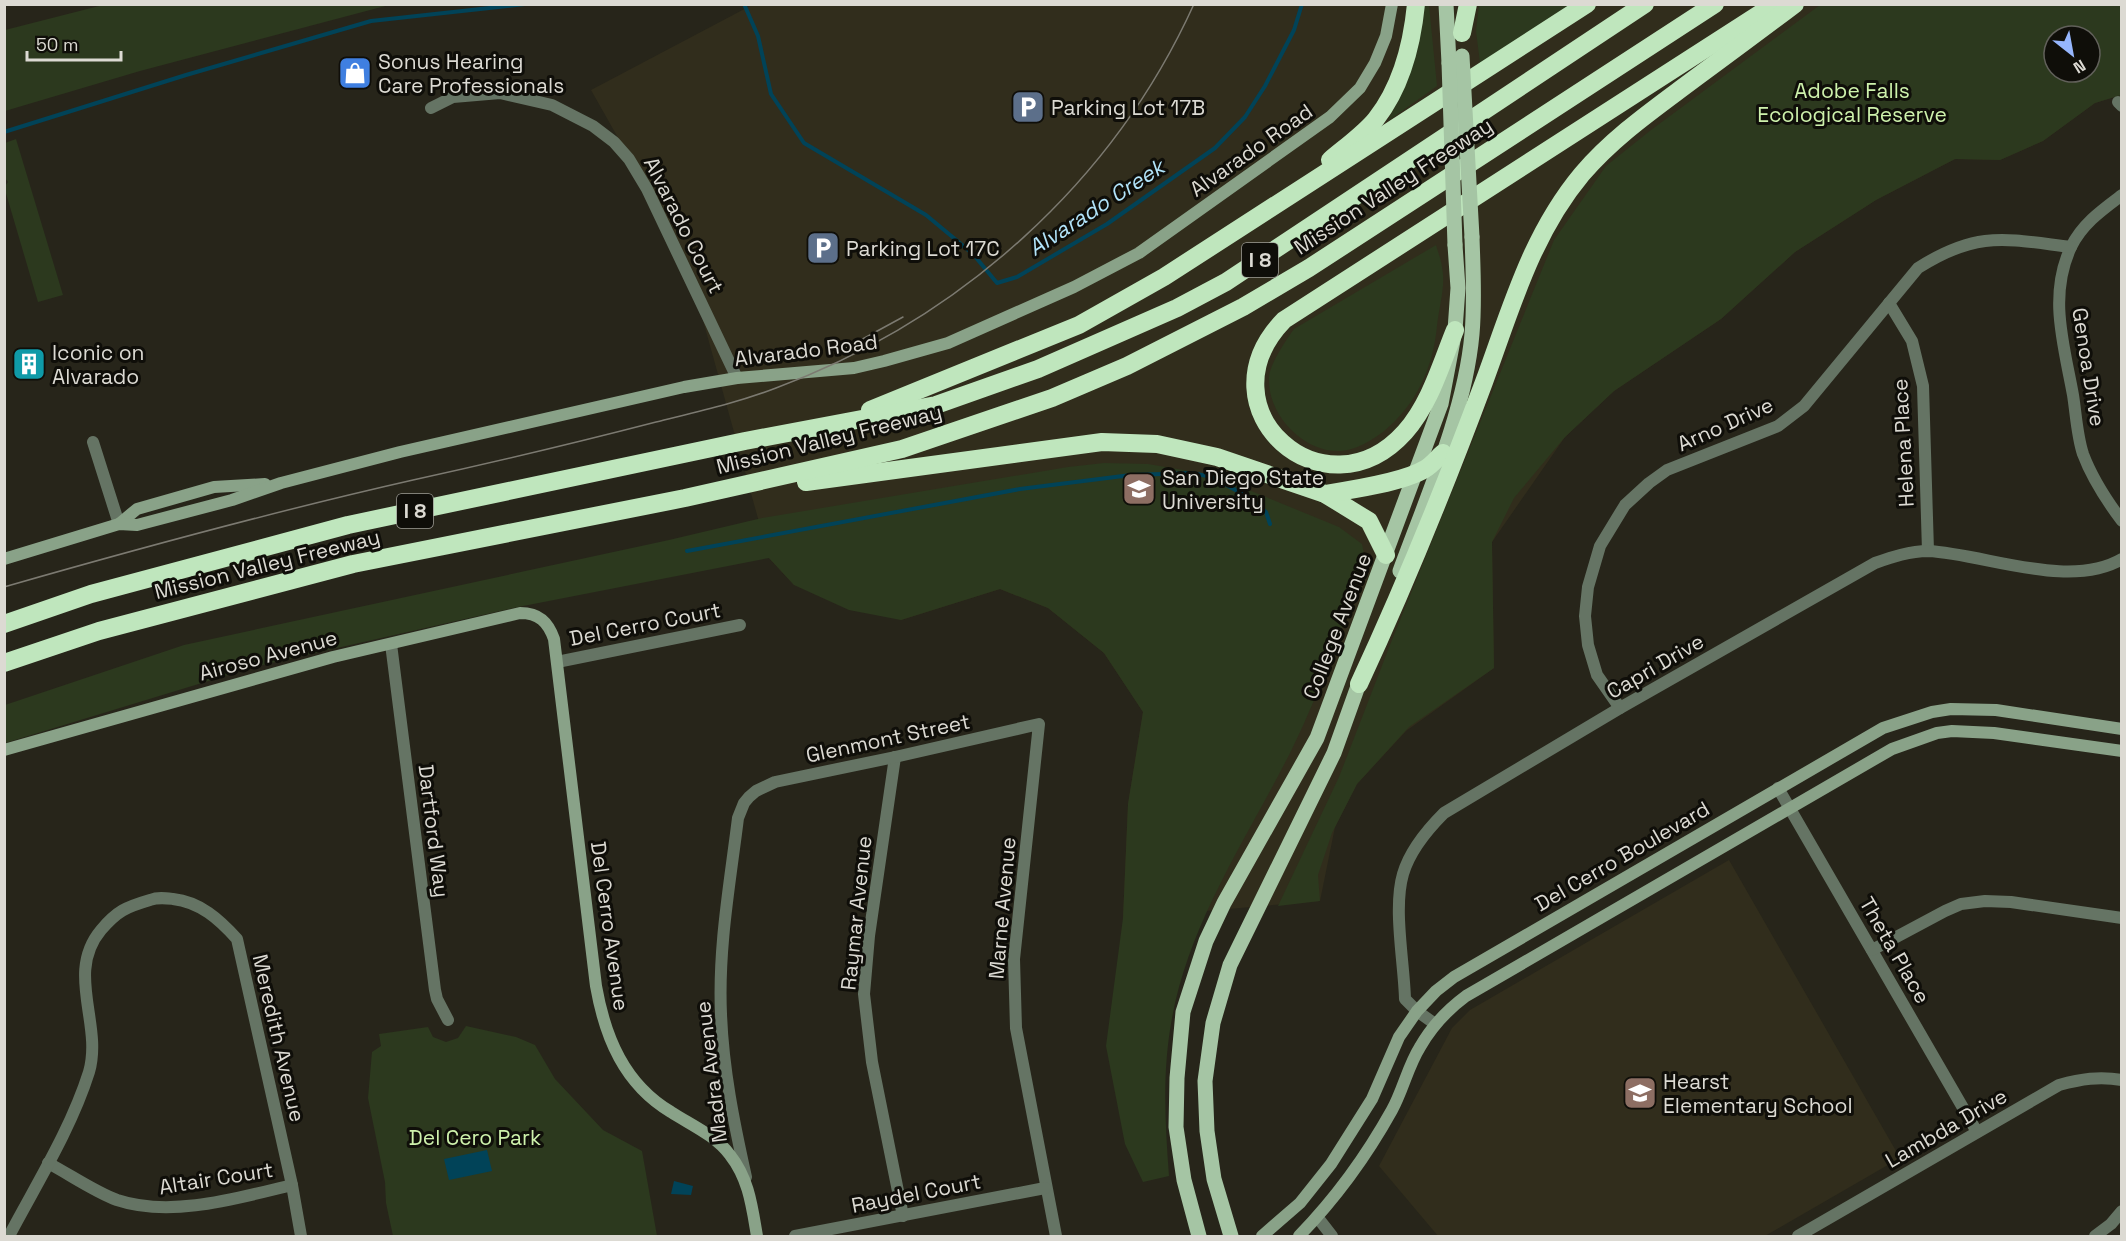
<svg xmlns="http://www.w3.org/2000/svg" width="2126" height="1241" viewBox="0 0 2126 1241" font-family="'Space Grotesk',sans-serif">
<rect width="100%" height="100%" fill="#27251a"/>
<g fill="#312d1c" fill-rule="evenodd">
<path d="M 752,5 L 2121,5 L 2121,95 L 2095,103 L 2043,141 L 2000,160 L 1955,159 L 1876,200 L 1795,252 L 1721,319 L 1614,391 L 1565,437 L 1492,542 L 1494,668 L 1406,731 L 1357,784 L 1335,827 L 1320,901 L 1123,918 L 1128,804 L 1143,712 L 1104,653 L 1048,608 L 1000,589 L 901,620 L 794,585 L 769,558 L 694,288 L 647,189 L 591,90 ZM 2054,36 L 2090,36 L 2090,72 L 2054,72 Z"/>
<polygon points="1729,860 1900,1158 1765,1236 1438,1236 1379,1166 1452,1028 1470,1010"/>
</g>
<g fill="#2c391e" fill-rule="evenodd">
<polygon points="103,5 103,4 389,5 140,71 5,111 5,30"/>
<polygon points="1424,5 1429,5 1437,86 1388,121 1400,92"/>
<polygon points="1479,5 1573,5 1480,63 1476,31"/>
<path d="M 1820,5 L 2121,5 L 2121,95 L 2095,103 L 2043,141 L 2000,160 L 1955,159 L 1876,200 L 1795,252 L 1721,319 L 1614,391 L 1565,437 L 1514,498 L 1492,542 L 1494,668 L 1409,727 L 1357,784 L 1332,833 L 1318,875 L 1320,901 L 1278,906 L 1339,777 L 1390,645 L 1554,240 L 1606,166 L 1651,130 ZM 2054,36 L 2090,36 L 2090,72 L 2054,72 Z"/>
<polygon points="16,139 63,295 38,302 5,190 5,186 8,182 5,178 5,143"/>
<path d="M 1436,245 C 1438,252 1441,259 1442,267 C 1446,286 1439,306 1437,326 C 1433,368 1416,405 1383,432 C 1372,440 1356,450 1341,451 C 1304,453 1267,415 1269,377 C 1270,364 1286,340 1294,329 Z"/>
<path d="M 1104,463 L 1148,464 L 1189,471 L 1234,484 L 1339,527 L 1362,544 L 1365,559 C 1344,623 1322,688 1292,749 C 1248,837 1190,920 1172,1018 C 1162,1072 1165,1121 1169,1176 L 1143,1182 L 1125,1144 L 1106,1046 L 1123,918 L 1128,804 L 1143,712 L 1104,653 L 1048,608 L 1000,589 L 901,620 L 849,610 L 794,585 L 769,558 L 518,607 L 258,666 L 5,743 L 5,705 L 184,645 L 669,540 L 762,518 L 1068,467 Z"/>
<polygon points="466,1026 516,1037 535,1045 555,1079 603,1130 642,1151 657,1236 393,1236 386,1203 385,1182 368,1098 372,1052 381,1046 379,1034 428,1027 433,1037 446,1042 458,1038"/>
</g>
<g fill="#014358">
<polygon points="487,1150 492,1171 449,1180 444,1159"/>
<polygon points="674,1181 693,1186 691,1195 671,1194"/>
</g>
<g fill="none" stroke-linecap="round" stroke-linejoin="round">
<g stroke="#014358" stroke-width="4">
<polyline points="744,4 758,36 771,94 804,143 926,215 973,254 997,283 1017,277 1107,224 1215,148 1245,117 1265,86 1294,30 1302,4"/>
<polyline points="4,132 186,75 371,21 525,4"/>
<polyline points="687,551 1020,489 1131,475 1192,473 1212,477 1248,497 1266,512 1270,524"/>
</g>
<g stroke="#657464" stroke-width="12">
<polyline points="2118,102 2122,106"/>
<polyline points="431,108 453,97 500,93 552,105 593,126 614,142 629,159 647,189 737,378"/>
<path d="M 2122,195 C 2102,210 2082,224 2071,247 C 2048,296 2064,345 2073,395 C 2076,414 2077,436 2083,454 C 2092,478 2107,501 2122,521"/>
<polyline points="1889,303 1912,341 1923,386 1928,551"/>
<polyline points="93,442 119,524"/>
<polyline points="391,644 435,990 437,999 448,1020"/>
<polyline points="557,662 740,625"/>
<path d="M 1620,708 L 1597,675 L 1588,645 L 1585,616 L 1588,587 L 1600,546 L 1625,505 L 1649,483 L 1667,470 L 1778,426 L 1804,406 L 1918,268 C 1978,230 2005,239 2071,247"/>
<polyline points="895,757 869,936 864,994 872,1062 903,1216"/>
<polyline points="1778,788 1977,1132"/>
<polyline points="1872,950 1945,911 1961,904 1985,901 2011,902 2122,918"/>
<path d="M 1435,1024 L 1417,1011 L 1405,999 C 1404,962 1393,908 1403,874 C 1410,850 1428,829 1444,813 L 1620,708 L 1875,563 C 1892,557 1910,551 1928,551 C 1986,554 2069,590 2122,559"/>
<path d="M 48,1163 C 69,1174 95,1192 117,1200 C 171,1218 238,1198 292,1185"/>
<path d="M 746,1177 C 734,1123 723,1069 721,1014 C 718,948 730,883 738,818 L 744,803 L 749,797 L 756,791 L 775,782 L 895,757 L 1039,724 L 1014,959 L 1016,1028 L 1056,1236"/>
<polyline points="1318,1218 1332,1236"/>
<path d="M 9,1236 C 37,1183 71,1129 89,1072 C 103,1024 65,973 101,930 C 117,911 126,907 150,900 C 158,897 165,898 173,899 C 200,902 219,919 237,939 L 292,1185 L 301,1236"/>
<polyline points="795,1236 1045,1188"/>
<path d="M 1798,1236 L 2059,1085 C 2081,1079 2099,1076 2122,1080"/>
<polyline points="2095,1236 2111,1224 2122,1211"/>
</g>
<g stroke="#89a288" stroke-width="12">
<polyline points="119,524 137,509 214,487 265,484"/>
<polyline points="4,559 119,524 137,525 232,500 281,483 400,452 684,387 737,378 854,368 884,361 948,343 1074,287 1139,253 1330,117 1360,88 1375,63 1386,36 1392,4"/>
<path d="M 4,750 L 333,657 L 520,613 C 539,613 548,622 554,639 L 596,986 C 605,1037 624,1084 671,1112 C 691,1125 715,1135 730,1155 C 749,1179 752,1207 757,1236"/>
<polyline points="1262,1236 1300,1203 1331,1164 1372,1099 1399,1037 1417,1011 1436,991 1454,977 1883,728 1932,712 1951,709 1996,710 2122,729"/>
<path d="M 1299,1236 C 1335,1199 1367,1155 1392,1110 C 1403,1090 1408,1066 1420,1047 C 1432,1026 1447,1010 1466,996 L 1892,749 L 1937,733 L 1952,731 L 1994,733 L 2122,751"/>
</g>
<g stroke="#a5c5a4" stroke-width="15">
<polyline points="1446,4 1449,63"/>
<path d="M 1400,571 C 1427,497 1465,412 1472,334 C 1475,301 1473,270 1472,237"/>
<polyline points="1199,1236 1184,1180 1176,1127 1177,1078 1183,1012 1206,941 1224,903 1317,738 1441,404 1455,330 1458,288 1455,245"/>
<polyline points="1231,1236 1214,1179 1207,1131 1205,1081 1213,1023 1230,965 1334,753 1362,675"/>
</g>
<g stroke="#bfe6bd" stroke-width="18">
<polyline points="1462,33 1468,4"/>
<path d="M 1330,160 C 1344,148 1365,133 1376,119 C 1401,87 1412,45 1416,4"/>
<path d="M 1455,330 C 1441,364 1430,404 1405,432 C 1325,521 1198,409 1284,320 L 1775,4"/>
<polyline points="870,410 1079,325 1164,277 1587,4"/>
<polyline points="806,482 1102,442 1157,444 1217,457 1325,494 1369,521 1386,555"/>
<path d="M 1325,494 C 1351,490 1404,482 1425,469 C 1432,465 1437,458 1443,453"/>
<polyline points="4,624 91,594 348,525 745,441 936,405 1038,369 1177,308 1226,282 1645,4"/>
<polyline points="4,663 99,631 353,564 685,498 902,449 1052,398 1127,366 1243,307 1309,268 1715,4"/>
<path d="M 1359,684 C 1405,585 1446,484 1484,382 C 1511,309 1531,235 1582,174 C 1611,140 1647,114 1682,88 C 1720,60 1758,32 1795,4"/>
</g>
<g stroke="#7c7a71" stroke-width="1.5">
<polyline points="835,354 903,317"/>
<path d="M 4,587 C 140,548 276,511 413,480 C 495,462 575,443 656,422 C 696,412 737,403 776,388 C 959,320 1113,183 1194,4"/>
</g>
<g stroke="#a5c5a4" stroke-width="15">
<polyline points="1462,56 1472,237"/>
<polyline points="1449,63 1455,245"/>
</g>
</g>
<defs>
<symbol id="shop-square" viewBox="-11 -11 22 22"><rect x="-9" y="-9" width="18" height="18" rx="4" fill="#3f7fe0" stroke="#0f0e09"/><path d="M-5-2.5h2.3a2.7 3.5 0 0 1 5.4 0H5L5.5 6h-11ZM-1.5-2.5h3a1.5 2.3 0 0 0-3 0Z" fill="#fff"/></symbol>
<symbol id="parking-square" viewBox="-11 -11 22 22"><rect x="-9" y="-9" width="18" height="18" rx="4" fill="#5c6f8a" stroke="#0f0e09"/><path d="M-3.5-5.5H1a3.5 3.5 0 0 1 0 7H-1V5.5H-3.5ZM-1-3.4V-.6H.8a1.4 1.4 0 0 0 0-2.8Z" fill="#fff"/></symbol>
<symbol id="building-square" viewBox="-11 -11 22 22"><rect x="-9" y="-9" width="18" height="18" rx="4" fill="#0f9aa8" stroke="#0f0e09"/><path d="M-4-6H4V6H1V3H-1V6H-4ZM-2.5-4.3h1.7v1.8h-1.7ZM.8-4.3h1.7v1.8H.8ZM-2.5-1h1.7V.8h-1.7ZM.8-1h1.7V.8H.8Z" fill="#fff"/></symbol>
<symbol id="university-square" viewBox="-11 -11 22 22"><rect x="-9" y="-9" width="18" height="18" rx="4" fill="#8d6e63" stroke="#0f0e09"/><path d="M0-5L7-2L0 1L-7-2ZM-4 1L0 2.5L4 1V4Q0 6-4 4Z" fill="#fff"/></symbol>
<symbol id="school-square" viewBox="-11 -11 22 22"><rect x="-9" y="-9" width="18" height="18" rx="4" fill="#8d6e63" stroke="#0f0e09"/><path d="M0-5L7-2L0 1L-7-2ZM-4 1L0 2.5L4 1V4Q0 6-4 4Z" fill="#fff"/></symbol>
</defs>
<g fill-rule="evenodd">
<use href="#shop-square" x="336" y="54" width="38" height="38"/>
<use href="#parking-square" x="1009" y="88" width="38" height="38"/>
<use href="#parking-square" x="804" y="229" width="38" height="38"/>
<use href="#building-square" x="10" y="345" width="38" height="38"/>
<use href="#university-square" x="1120" y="470" width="38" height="38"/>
<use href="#school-square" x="1621" y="1074" width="38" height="38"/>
</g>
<g text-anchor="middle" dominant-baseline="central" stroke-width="6" stroke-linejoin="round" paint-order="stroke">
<g fill="#0f0e09" stroke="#9e9d96" stroke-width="1.5">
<rect x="1242" y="243" width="36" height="34" rx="4.5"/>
<rect x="397" y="494" width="36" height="34" rx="4.5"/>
</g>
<g font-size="20" font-weight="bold" fill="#dcdad3">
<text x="1260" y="260">I 8</text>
<text x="415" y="511">I 8</text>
</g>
<g font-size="21" fill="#dcdad3" stroke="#0f0e09" text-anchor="start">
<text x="378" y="61">Sonus Hearing<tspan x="378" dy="24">Care Professionals</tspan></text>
<text x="1051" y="107">Parking Lot 17B</text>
<text x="846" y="248">Parking Lot 17C</text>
<text x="52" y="352">Iconic on<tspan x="52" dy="24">Alvarado</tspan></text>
<text x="1162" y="477">San Diego State<tspan x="1162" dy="24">University</tspan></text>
<text x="1663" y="1081">Hearst<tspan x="1663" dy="24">Elementary School</tspan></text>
</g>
<g font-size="21" fill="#cef2ac" stroke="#0f0e09">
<text x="1852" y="90">Adobe Falls<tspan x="1852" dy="24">Ecological Reserve</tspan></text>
<text x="475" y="1137">Del Cero Park</text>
</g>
<g font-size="21" fill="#dcdad3" stroke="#0f0e09">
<text transform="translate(1251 150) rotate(-35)">Alvarado Road</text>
<text transform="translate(1393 186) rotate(-33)">Mission Valley Freeway</text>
<text transform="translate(684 225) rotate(63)">Alvarado Court</text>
<text transform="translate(806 350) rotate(-7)">Alvarado Road</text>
<text transform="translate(2089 367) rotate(81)">Genoa Drive</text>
<text transform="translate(1725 424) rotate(-24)">Arno Drive</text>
<text transform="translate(829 439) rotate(-14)">Mission Valley Freeway</text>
<text transform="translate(1903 443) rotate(-93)">Helena Place</text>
<text transform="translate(267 564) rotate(-14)">Mission Valley Freeway</text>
<text transform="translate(645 624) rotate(-11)">Del Cerro Court</text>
<text transform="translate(1337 626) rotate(-69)">College Avenue</text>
<text transform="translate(268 655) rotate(-15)">Airoso Avenue</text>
<text transform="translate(1655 666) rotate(-30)">Capri Drive</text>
<text transform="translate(888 738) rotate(-12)">Glenmont Street</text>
<text transform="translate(434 831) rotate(83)">Dartford Way</text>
<text transform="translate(1622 856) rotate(-30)">Del Cerro Boulevard</text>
<text transform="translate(1002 908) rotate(-85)">Marne Avenue</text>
<text transform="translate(856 913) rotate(-84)">Raymar Avenue</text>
<text transform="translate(610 926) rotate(82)">Del Cerro Avenue</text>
<text transform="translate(1895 950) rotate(60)">Theta Place</text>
<text transform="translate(279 1038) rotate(77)">Meredith Avenue</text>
<text transform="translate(711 1072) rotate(-97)">Madra Avenue</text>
<text transform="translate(1946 1128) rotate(-30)">Lambda Drive</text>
<text transform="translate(216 1178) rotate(-9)">Altair Court</text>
<text transform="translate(916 1193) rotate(-11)">Raydel Court</text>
</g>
<g font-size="22" font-style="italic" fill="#b2e4fa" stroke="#0f0e09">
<text transform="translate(1096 207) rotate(-33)">Alvarado Creek</text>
</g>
</g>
<rect width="2126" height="1241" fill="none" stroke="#dcdad3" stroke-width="12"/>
<g transform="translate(2072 54) rotate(149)"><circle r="28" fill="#0f0e09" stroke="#61605a" stroke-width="1.5"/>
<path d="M0-4.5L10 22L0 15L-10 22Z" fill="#96b6fd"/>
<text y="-9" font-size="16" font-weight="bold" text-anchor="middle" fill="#dcdad3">N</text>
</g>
<path d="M27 51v9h94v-9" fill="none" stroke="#dcdad3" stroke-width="3"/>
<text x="36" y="51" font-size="18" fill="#dcdad3" stroke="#0f0e09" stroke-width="4.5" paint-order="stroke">50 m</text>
</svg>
